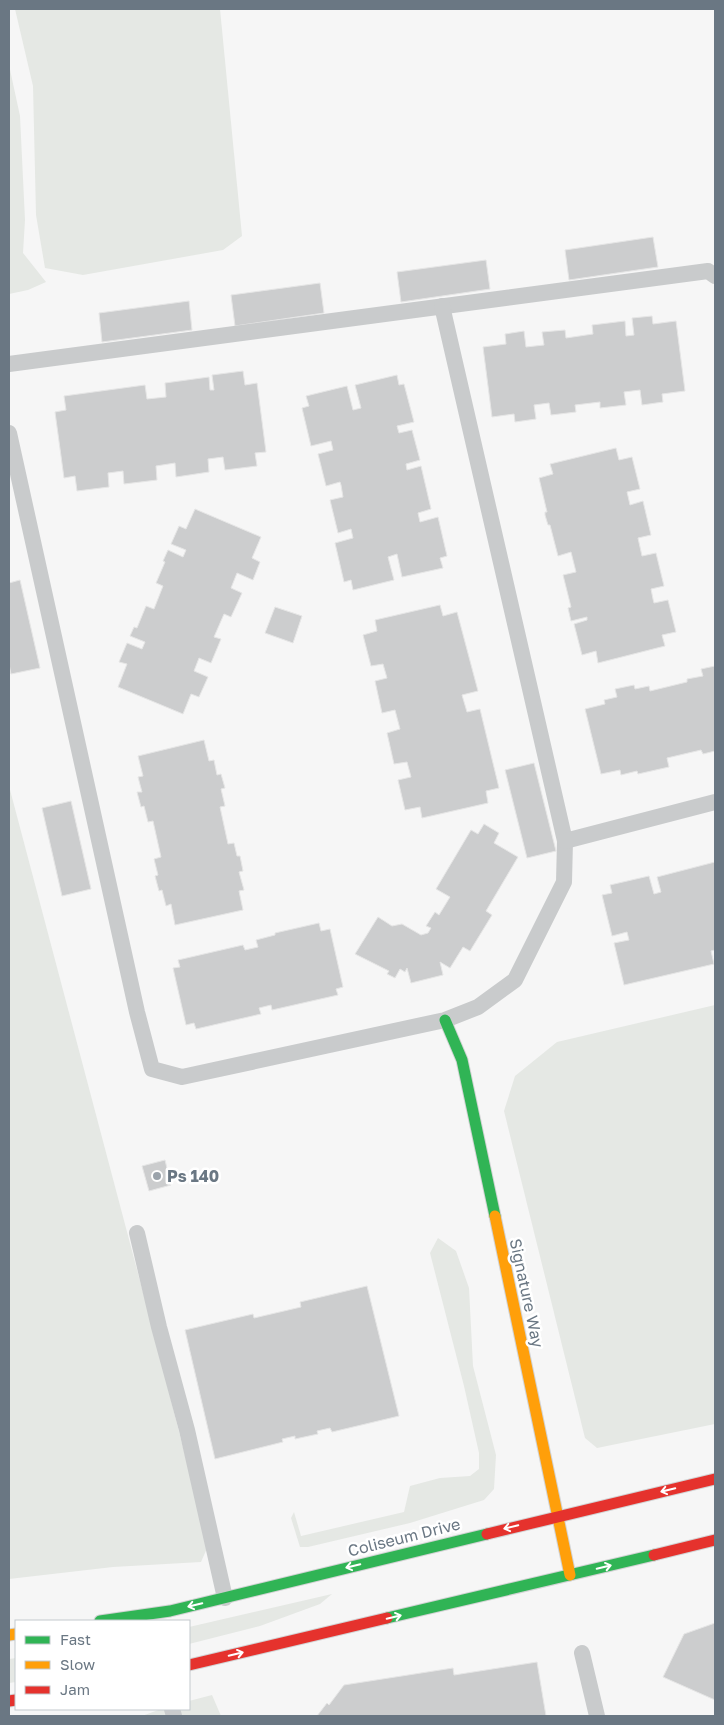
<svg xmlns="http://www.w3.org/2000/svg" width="724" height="1725" viewBox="0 0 724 1725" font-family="'Golos Text',sans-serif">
<rect width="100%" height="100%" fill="#f6f6f6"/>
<g fill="#e5e8e4">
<polygon points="15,9 220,9 242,236 223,250 83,275 45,268 36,215 33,86"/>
<polygon points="9,65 20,116 25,220 23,253 46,282 28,290 9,294"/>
<polygon points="9,786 158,1349 208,1546 201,1562 113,1567 9,1579"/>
<polygon points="715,1005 715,1424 597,1448 585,1438 504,1111 515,1076 557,1042"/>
<polygon points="438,1238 456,1251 469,1288 473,1366 496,1455 494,1489 484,1500 410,1523 308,1547 300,1547 291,1518 294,1512 301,1536 404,1512 410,1486 440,1478 470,1476 479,1469 479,1453 464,1386 430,1253"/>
<polygon points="332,1594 320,1604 260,1626 189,1644 189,1627"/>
<polygon points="16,1658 16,1682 9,1683 9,1659"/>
<polygon points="212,1695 221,1716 142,1716 161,1709 189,1709 189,1701"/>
</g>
<g fill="#cccdce" stroke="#e6e6e6">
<polygon points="653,237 658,267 569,280 565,250"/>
<polygon points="486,260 490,289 401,302 397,272"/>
<polygon points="320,283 324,313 235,326 231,295"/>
<polygon points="189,301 192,330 102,342 99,313"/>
<polygon points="652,316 653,324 676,321 685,391 662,394 663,402 642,405 640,390 624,392 626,405 600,408 600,402 575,405 576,412 551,415 549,403 534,405 536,419 515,422 514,414 492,417 483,347 506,344 505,334 524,331 526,347 544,345 542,332 565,330 566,338 593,334 592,325 625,321 626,336 634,335 632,318"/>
<polygon points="243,371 245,385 257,383 266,452 255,453 257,466 225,470 223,457 208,459 209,472 176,477 175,463 156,466 157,480 124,484 123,471 108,473 109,487 77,491 75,476 64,478 55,412 66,410 64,396 145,385 147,399 166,397 165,383 209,377 210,390 214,390 212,375"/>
<polygon points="397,375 399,385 404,384 414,422 397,426 399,433 412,430 420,460 406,464 407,470 421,466 431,509 418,513 420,522 438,517 447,556 440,558 443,568 402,577 397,554 388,557 394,580 353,590 351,580 344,582 335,543 353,538 351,529 338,533 330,500 343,497 341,485 340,482 326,486 318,454 333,450 331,441 311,446 302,408 309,406 306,396 347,386 353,410 361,408 355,385"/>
<polygon points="616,448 619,460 632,457 640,489 627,492 628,496 630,505 643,501 651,535 638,538 642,556 656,553 664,586 651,589 653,599 654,603 668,600 676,632 662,635 665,646 598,663 596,651 582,655 574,624 587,620 587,617 571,621 568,608 571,607 563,575 576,572 571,552 558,556 550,525 548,525 545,515 545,512 547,512 539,478 553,474 550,464"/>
<polygon points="195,509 261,537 252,558 260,562 253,580 237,573 231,588 242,593 231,617 224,614 214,637 221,639 211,663 199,658 194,671 208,677 199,697 191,694 183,714 118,687 127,664 119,662 127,643 142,649 145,642 130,636 134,627 137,628 146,606 154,609 163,586 156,583 165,562 163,561 168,550 183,557 186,550 171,544 179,526 186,529"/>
<polygon points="20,580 40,668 11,674 9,664 9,583"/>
<polygon points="440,605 443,616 457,612 478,691 462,695 467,712 480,709 499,788 486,791 488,803 422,818 420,807 405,810 398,780 411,777 407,762 394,764 387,733 400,729 395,710 382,713 375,681 387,678 383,664 371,666 363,635 377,631 375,620"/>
<polygon points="275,607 302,616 293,643 265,633"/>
<polygon points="715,666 715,751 703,754 701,750 667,758 669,767 638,774 637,771 621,775 620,770 601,774 585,709 605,704 604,700 617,697 615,689 634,685 635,689 649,686 650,691 687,682 687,679 703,676 701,669"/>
<polygon points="204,740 209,761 214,760 217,775 221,774 225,788 221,789 225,806 220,807 228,844 234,843 237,856 240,856 243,871 239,872 244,890 239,891 243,910 175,925 171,904 166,906 162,890 159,891 155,876 158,875 154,859 161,857 153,821 148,822 144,806 141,807 137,792 142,792 138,777 143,776 138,756"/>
<polygon points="534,763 556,851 527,858 505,770"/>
<polygon points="71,801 91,889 62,896 42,808"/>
<polygon points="484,824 499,833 494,843 518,857 486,911 492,915 470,951 463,947 450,968 440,962 443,975 411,983 407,968 405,972 400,969 395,978 387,974 389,971 355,954 378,917 392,926 402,924 421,935 428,933 431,928 426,926 435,912 439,915 450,897 436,889 471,830 478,834"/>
<polygon points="715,862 715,950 711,951 714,964 624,985 614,943 629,940 627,932 612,936 602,895 612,893 610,885 649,876 654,894 661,892 657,877"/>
<polygon points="319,923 321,931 330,929 343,987 336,989 338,995 272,1010 271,1005 259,1008 261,1014 196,1029 194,1023 186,1025 173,968 180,967 178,960 243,945 245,950 258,947 256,940 275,935 275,933"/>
<polygon points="165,1160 171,1185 149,1191 142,1166"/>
<polygon points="367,1286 399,1416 332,1432 330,1428 317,1431 318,1434 295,1439 295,1436 282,1439 283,1442 215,1459 185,1330 253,1314 254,1318 301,1307 300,1302"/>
<polygon points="715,1623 715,1700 663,1677 684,1634"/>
<polygon points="537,1662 546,1716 317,1716 327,1703 329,1705 344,1685 453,1668 454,1675"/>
</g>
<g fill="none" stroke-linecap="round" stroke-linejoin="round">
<defs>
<g id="fast">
<polyline points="445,1020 462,1060 495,1216"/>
<polyline points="387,1618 654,1555"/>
<polyline points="100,1621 170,1611 487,1534"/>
</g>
<g id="slow">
<polyline points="495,1216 570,1575"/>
<polyline points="9,1635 16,1634"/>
</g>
<g id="jam">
<polyline points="487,1534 715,1479"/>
<polyline points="654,1555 715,1540"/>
<polyline points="189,1665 387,1618"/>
<polyline points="9,1701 16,1700"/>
</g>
</defs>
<use href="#fast" stroke="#d2d3d4" stroke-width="13"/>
<use href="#slow" stroke="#d2d3d4" stroke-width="13"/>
<use href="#jam" stroke="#d2d3d4" stroke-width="13"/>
<g stroke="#c9cbcc" stroke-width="16">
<polyline points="9,364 708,271 715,276"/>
<polyline points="9,433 137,1012 152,1069 182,1077 445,1020 478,1007 515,980 564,882 565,841 442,306"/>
<polyline points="565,841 715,802"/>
<polyline points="137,1233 159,1327 187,1430 225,1598"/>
<polyline points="582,1653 597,1716"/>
<polyline points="172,1709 174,1716"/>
</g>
<use href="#fast" stroke="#30b455" stroke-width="11"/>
<use href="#slow" stroke="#ff9f0a" stroke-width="11"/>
<use href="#jam" stroke="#e5322d" stroke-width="11"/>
</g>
<defs><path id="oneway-shaft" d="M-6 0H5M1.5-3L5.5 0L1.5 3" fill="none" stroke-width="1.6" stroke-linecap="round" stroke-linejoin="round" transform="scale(1.25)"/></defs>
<g stroke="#fff">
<use href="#oneway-shaft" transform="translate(668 1490) rotate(166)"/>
<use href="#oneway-shaft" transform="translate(511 1527) rotate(166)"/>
<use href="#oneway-shaft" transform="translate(353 1566) rotate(166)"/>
<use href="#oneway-shaft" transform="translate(604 1567) rotate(-13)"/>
<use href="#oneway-shaft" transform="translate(195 1605) rotate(166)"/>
<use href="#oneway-shaft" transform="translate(394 1617) rotate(-13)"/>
<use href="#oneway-shaft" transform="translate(236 1654) rotate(-13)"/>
</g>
<circle fill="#9ba3ab" stroke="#fff" stroke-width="2" cx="157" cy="1176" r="5"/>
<g text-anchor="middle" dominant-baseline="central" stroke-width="5" stroke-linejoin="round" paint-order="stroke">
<g font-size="16" font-weight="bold" fill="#6a7783" stroke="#fff" text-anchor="start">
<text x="167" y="1176">Ps 140</text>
</g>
<g font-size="16" fill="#6a7783" stroke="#fff">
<text transform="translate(527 1293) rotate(78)">Signature Way</text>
<text transform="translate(404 1537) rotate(-14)">Coliseum Drive</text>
</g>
</g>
<rect width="724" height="1725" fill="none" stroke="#6a7783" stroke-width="20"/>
<rect x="15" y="1620" width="175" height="90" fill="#ffffff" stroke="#c3c9cd"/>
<rect x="25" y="1636" width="25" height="8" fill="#30b455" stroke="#c3c9cd"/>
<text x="60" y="1645" font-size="15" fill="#6a7783">Fast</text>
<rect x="25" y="1661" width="25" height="8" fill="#ff9f0a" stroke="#c3c9cd"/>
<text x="60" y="1670" font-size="15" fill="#6a7783">Slow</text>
<rect x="25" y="1686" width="25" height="8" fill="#e5322d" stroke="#c3c9cd"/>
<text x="60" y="1695" font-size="15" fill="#6a7783">Jam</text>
</svg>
